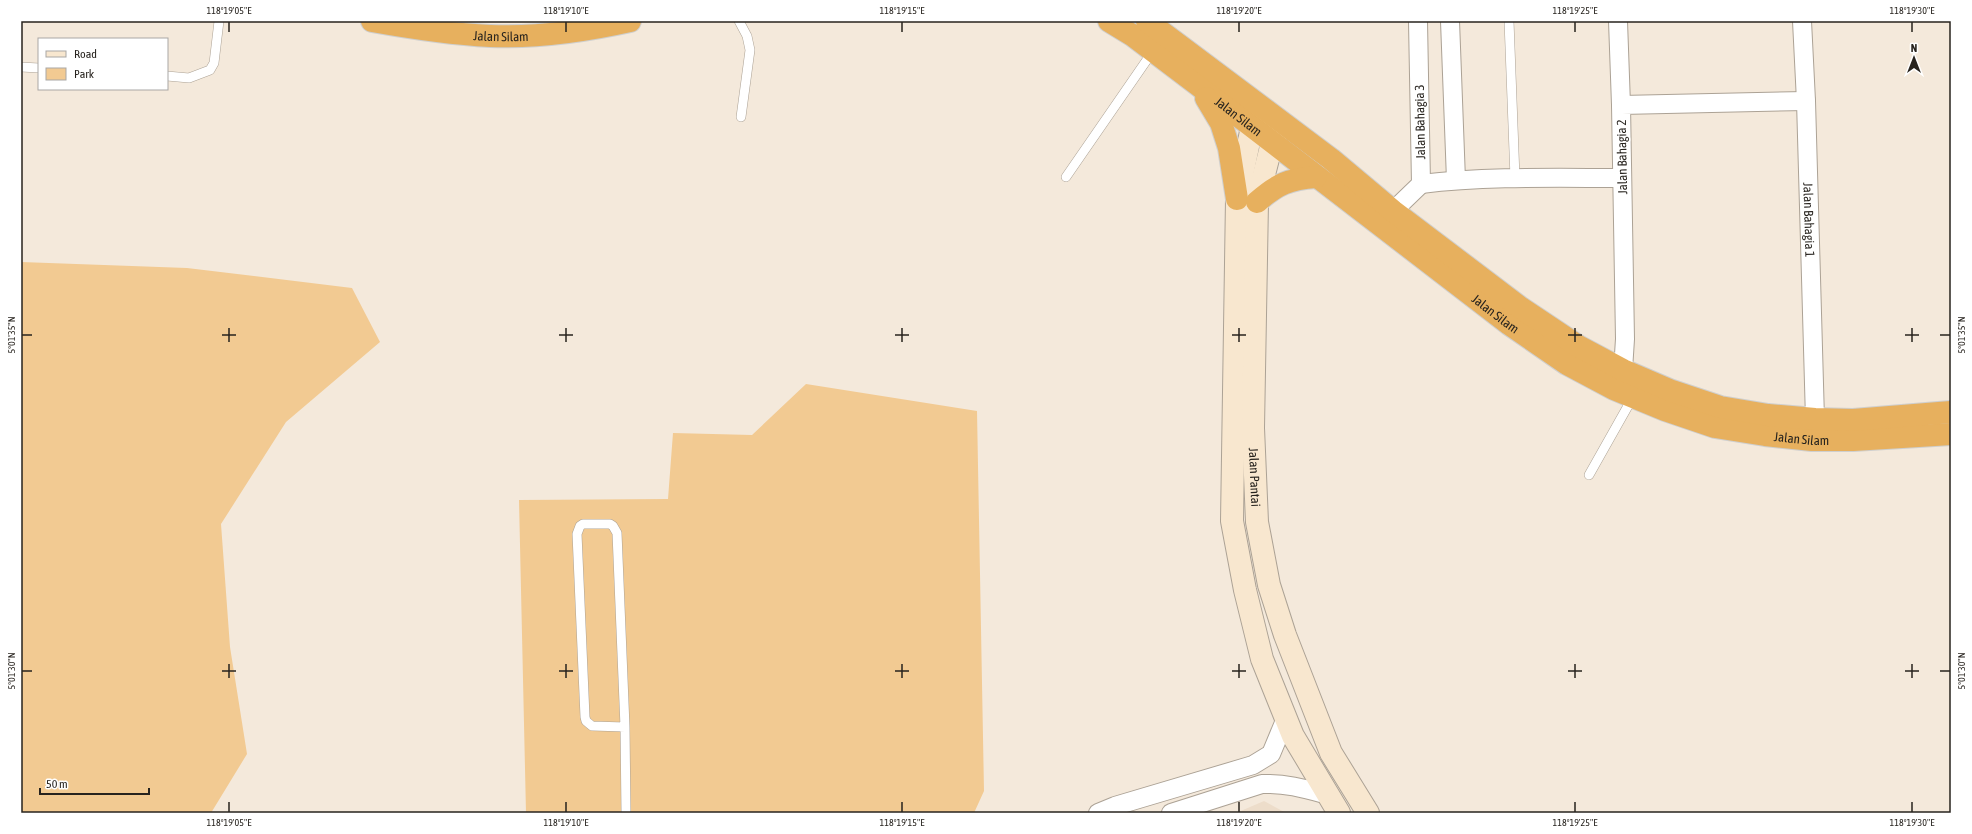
<svg xmlns="http://www.w3.org/2000/svg" width="1972" height="834" viewBox="0 0 1972 834" font-family="'Asap Condensed',sans-serif">
<rect width="100%" height="100%" fill="#f4e9db"/>
<polygon fill="#edddca" points="1264,801 1286,813 1236,813"/>
<g fill="#f2ca92">
<polygon points="21,262 187,268 352,288 380,342 286,422 221,524 230,647 247,754 211,813 21,813"/>
<polygon points="806,384 977,411 984,791 974,813 526,813 519,500 668,499 673,433 752,435"/>
</g>
<g fill="none" stroke-linecap="round" stroke-linejoin="round">
<defs>
<g id="lane">
<polyline points="739,21 747,36 750,50 741,117"/>
<polyline points="1509,21 1515,178"/>
<polyline points="21,67 39,68"/>
<polyline points="167,76 189,78 210,70 214,63 219,21"/>
<polyline points="1066,177 1153,51"/>
<polyline points="1589,475 1633,397"/>
<polyline points="625,727 592,726 586,721 585,717 577,534 580,526 583,524 610,524 613,526 617,533 625,727 626,813"/>
</g>
<g id="street">
<polyline points="1450,21 1456,180"/>
<polyline points="1618,21 1621,105"/>
<path id="s1" d="M 1802,21 L 1806,101 L 1815,419"/>
<path d="M 1421,184 C 1488,176 1555,178 1622,178"/>
<polyline points="1393,211 1421,184 1418,21"/>
<polyline points="1623,370 1625,339 1621,105 1806,101"/>
<polyline points="1098,813 1115,806 1253,765 1271,754 1286,718"/>
<path d="M 1171,813 L 1262,784 C 1286,783 1306,789 1328,795"/>
</g>
<g id="secondary">
<polyline points="1261,110 1252,127 1237,199 1232,521 1245,590 1262,659 1293,736 1339,813"/>
<path id="s2" d="M 1280,127 L 1272,143 L 1257,202 L 1253,428 L 1257,522 L 1269,585 L 1285,635 L 1331,753 L 1368,813"/>
</g>
<g id="highway">
<path id="s3" d="M 372,21 C 411,28 450,34 490,36 C 537,38 585,31 630,21"/>
<path id="s4" d="M 1109,21 L 1132,35 L 1198,85 L 1509,324 L 1567,364 L 1614,389 L 1665,410 L 1715,427 L 1765,435 L 1812,440 L 1853,440 L 1951,434"/>
<polyline points="1147,21 1331,159 1393,211 1521,308 1578,346 1623,370 1672,391 1720,407 1768,415 1815,419 1853,420 1951,412"/>
<polyline points="1206,98 1221,123 1229,148 1237,199"/>
<path d="M 1257,202 C 1277,184 1289,179 1316,177"/>
</g>
</defs>
<use href="#lane" stroke="#aca295" stroke-width="10"/>
<use href="#street" stroke="#aca295" stroke-width="20"/>
<use href="#secondary" stroke="#aca295" stroke-width="24"/>
<use href="#highway" stroke="#cfcfce" stroke-width="24"/>
<use href="#lane" stroke="#fff" stroke-width="9"/>
<use href="#street" stroke="#fff" stroke-width="18"/>
<use href="#secondary" stroke="#f8e7cf" stroke-width="22"/>
<use href="#highway" stroke="#e7b05e" stroke-width="22"/>
</g>
<path fill="none" stroke="#27231e" stroke-width="1.5" d="M 229,22 L 229,32M 566,22 L 566,32M 902,22 L 902,32M 1239,22 L 1239,32M 1575,22 L 1575,32M 1912,22 L 1912,32M 229,328 L 229,342M 566,328 L 566,342M 902,328 L 902,342M 1239,328 L 1239,342M 1575,328 L 1575,342M 1912,328 L 1912,342M 22,335 L 32,335M 222,335 L 236,335M 559,335 L 573,335M 895,335 L 909,335M 1232,335 L 1246,335M 1568,335 L 1582,335M 1905,335 L 1919,335M 1940,335 L 1950,335M 229,664 L 229,678M 566,664 L 566,678M 902,664 L 902,678M 1239,664 L 1239,678M 1575,664 L 1575,678M 1912,664 L 1912,678M 22,671 L 32,671M 222,671 L 236,671M 559,671 L 573,671M 895,671 L 909,671M 1232,671 L 1246,671M 1568,671 L 1582,671M 1905,671 L 1919,671M 1940,671 L 1950,671M 229,802 L 229,812M 566,802 L 566,812M 902,802 L 902,812M 1239,802 L 1239,812M 1575,802 L 1575,812M 1912,802 L 1912,812"/>
<g text-anchor="middle" dominant-baseline="central" stroke-width="3" stroke-linejoin="round" paint-order="stroke">
<g font-size="13" fill="#27231e" stroke="#fff">
<text stroke="none"><textPath href="#s3" startOffset="130">Jalan Silam</textPath></text>
<text stroke="none"><textPath href="#s4" startOffset="161">Jalan Silam</textPath></text>
<text transform="translate(1420 122) rotate(-91)">Jalan Bahagia 3</text>
<text transform="translate(1622 157) rotate(-91)">Jalan Bahagia 2</text>
<text stroke="none"><textPath href="#s1" startOffset="199">Jalan Bahagia 1</textPath></text>
<text stroke="none"><textPath href="#s4" startOffset="485">Jalan Silam</textPath></text>
<text stroke="none"><textPath href="#s4" startOffset="821">Jalan Silam</textPath></text>
<text stroke="none"><textPath href="#s2" startOffset="354">Jalan Pantai</textPath></text>
</g>
</g>
<rect width="1972" height="834" fill="none" stroke="#ffffff" stroke-width="44"/>
<rect x="38" y="38" width="130" height="52" fill="#ffffff" stroke="#a9a7a5"/>
<rect x="46" y="51" width="20" height="6" fill="#f8e7cf" stroke="#a9a7a5"/>
<text x="74" y="58" font-size="12" fill="#27231e">Road</text>
<rect x="46" y="68" width="20" height="12" fill="#f2ca92" stroke="#a9a7a5"/>
<text x="74" y="78" font-size="12" fill="#27231e">Park</text>
<g transform="translate(1914 58)" stroke="#ffffff" stroke-width="3" paint-order="stroke">
<path d="M0-3L7 15L0 10L-7 15Z" fill="#27231e"/>
<text y="-6" font-size="11" font-weight="bold" text-anchor="middle" fill="#27231e">N</text>
</g>
<path d="M40 788v6h109v-6" fill="none" stroke="#27231e" stroke-width="2"/>
<text x="46" y="788" font-size="12" fill="#27231e" stroke="#ffffff" stroke-width="3" paint-order="stroke">50 m</text>
<rect x="22" y="22" width="1928" height="790" fill="none" stroke="#27231e" stroke-width="1.5"/>
<g font-size="10" text-anchor="middle" fill="#27231e">
<text x="229" y="14">118°19'05"E</text>
<text x="566" y="14">118°19'10"E</text>
<text x="902" y="14">118°19'15"E</text>
<text x="1239" y="14">118°19'20"E</text>
<text x="1575" y="14">118°19'25"E</text>
<text x="1912" y="14">118°19'30"E</text>
<text transform="translate(11 335) rotate(-90)" y="4">5°01'35"N</text>
<text transform="translate(1961 335) rotate(-90)" y="4">5°01'35"N</text>
<text transform="translate(11 671) rotate(-90)" y="4">5°01'30"N</text>
<text transform="translate(1961 671) rotate(-90)" y="4">5°01'30"N</text>
<text x="229" y="826">118°19'05"E</text>
<text x="566" y="826">118°19'10"E</text>
<text x="902" y="826">118°19'15"E</text>
<text x="1239" y="826">118°19'20"E</text>
<text x="1575" y="826">118°19'25"E</text>
<text x="1912" y="826">118°19'30"E</text>
</g>
</svg>
